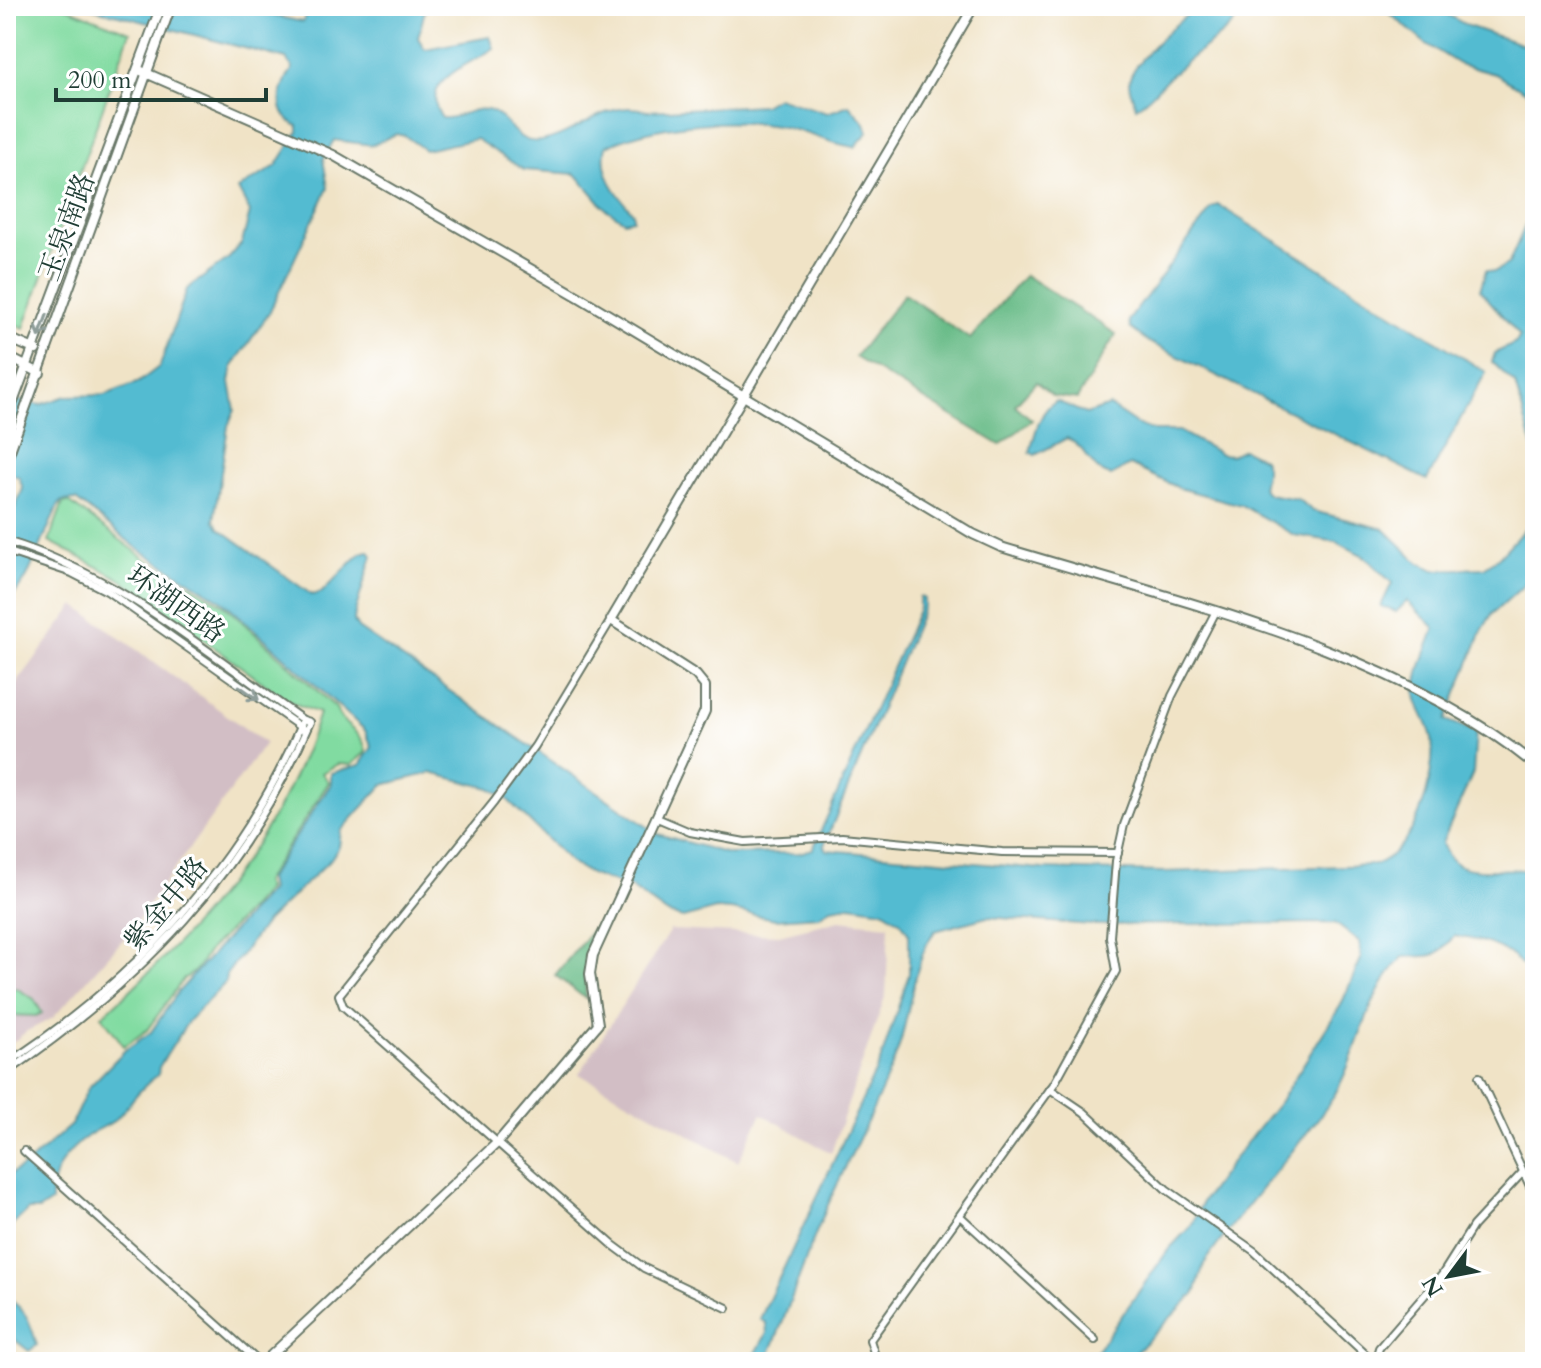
<svg xmlns="http://www.w3.org/2000/svg" width="1541" height="1368" viewBox="0 0 1541 1368" font-family="Cardo,'Noto Serif SC',serif">
<rect width="100%" height="100%" fill="#fff"/>
<filter id="ink" filterUnits="userSpaceOnUse"><feTurbulence type="fractalNoise" baseFrequency=".0125" numOctaves="2"/><feDisplacementMap in="SourceGraphic" scale="16" xChannelSelector="R" yChannelSelector="G"/><feConvolveMatrix kernelMatrix="1 2 1 2 8 2 1 2 1" color-interpolation-filters="sRGB"/></filter>
<filter id="wash" filterUnits="userSpaceOnUse"><feTurbulence type="fractalNoise" baseFrequency=".006" numOctaves="4" result="noise"/><feDisplacementMap in="SourceGraphic" scale="32" xChannelSelector="R" yChannelSelector="G"/><feGaussianBlur stdDeviation="1.8" result="paint"/><feColorMatrix in="noise" values="0 0 0 0 0 0 0 0 0 0 0 0 0 0 0 0 0 1.4 0 .05"/><feComposite in="paint" operator="in"/></filter>
<g filter="url(#wash)">
<rect width="100%" height="100%" fill="#f0e3c6"/>
<g fill="#d2bec5">
<polygon points="75,605 265,743 127,935 53,1018 27,1031 6,1048 6,698"/>
<polygon points="839,920 889,925 886,994 831,1153 762,1114 738,1162 579,1074 670,930 779,935"/>
</g>
<g fill="#81dba1" stroke="#508c6a" stroke-width="2">
<polygon points="6,6 62,6 130,32 24,328 6,320"/>
<path d="M 69,502 L 146,559 L 224,605 L 336,708 C 340,727 364,730 366,752 L 351,765 L 338,764 L 322,773 L 329,782 L 264,882 L 267,889 C 250,909 233,927 214,945 C 203,955 199,973 184,978 L 147,1030 L 124,1046 L 102,1016 C 193,936 283,832 319,713 L 288,701 L 119,578 L 49,541 L 63,503 Z"/>
<polygon points="16,988 34,999 42,1013 36,1016 6,1015 6,993"/>
</g>
<g fill="#68bb87" stroke="#447c5e" stroke-width="2">
<polygon points="1025,275 1116,334 1077,399 1053,396 1036,382 1015,405 1032,420 1000,445 855,357 904,294 970,339"/>
<polygon points="598,923 585,976 586,999 555,975"/>
</g>
<g fill="#53bbd1" stroke="#397c82" stroke-width="2">
<path d="M 84,6 L 230,6 L 303,22 L 308,6 L 426,6 L 418,38 L 425,49 L 490,37 L 494,48 C 471,65 416,80 442,118 C 459,120 478,102 495,113 C 511,124 518,145 541,141 C 577,135 608,97 647,111 L 763,105 L 777,97 L 827,113 L 849,105 L 865,123 L 868,132 L 855,147 C 828,144 804,130 777,126 C 724,118 655,124 606,146 C 599,173 617,194 633,213 L 633,219 L 624,221 L 606,209 L 576,174 L 524,170 L 476,139 L 425,150 L 405,136 L 396,134 L 372,145 L 334,140 L 323,159 L 328,188 L 269,313 L 233,366 L 230,382 L 235,410 L 228,426 L 214,520 L 220,529 L 312,595 L 322,592 L 361,553 L 369,551 L 372,556 L 355,612 L 354,621 L 358,628 L 658,834 L 728,854 L 799,853 L 813,849 L 919,608 L 919,597 L 924,598 L 924,606 L 824,845 L 827,850 L 1043,869 L 1163,872 L 1374,865 C 1415,852 1436,779 1432,739 C 1430,723 1416,708 1416,693 C 1417,671 1427,649 1435,628 L 1407,601 L 1396,612 L 1381,606 L 1392,583 L 1364,556 L 1337,542 L 1294,535 L 1241,505 L 1179,488 L 1130,465 L 1111,476 C 1089,471 1090,450 1067,438 L 1035,455 L 1030,452 C 1035,434 1040,408 1057,401 L 1086,414 L 1109,406 L 1136,424 L 1154,431 L 1179,431 L 1221,454 L 1231,455 L 1243,449 L 1263,459 L 1266,467 L 1262,488 L 1268,494 L 1297,499 L 1313,511 L 1384,529 L 1419,563 L 1434,570 L 1484,568 L 1499,557 L 1535,518 L 1535,575 L 1492,614 L 1483,629 L 1446,720 L 1476,732 L 1473,773 L 1442,843 C 1456,887 1504,862 1535,872 L 1535,978 C 1509,948 1491,941 1454,936 C 1432,963 1433,954 1403,957 C 1363,996 1359,1062 1326,1108 C 1291,1155 1251,1199 1216,1247 L 1204,1264 L 1195,1293 L 1126,1362 L 1089,1362 L 1169,1249 L 1191,1226 L 1203,1201 L 1232,1161 L 1280,1101 L 1341,1005 L 1361,959 L 1360,942 L 1335,923 L 1092,925 L 987,917 L 935,931 C 914,956 909,1020 897,1053 C 878,1105 846,1162 824,1214 C 802,1263 788,1314 766,1362 L 751,1362 L 767,1333 L 766,1323 L 760,1319 L 880,1062 L 909,974 L 909,934 L 901,922 L 883,910 L 851,905 L 831,908 L 819,916 L 775,919 L 731,910 L 716,909 L 683,918 L 668,914 L 630,887 L 592,875 L 572,864 L 506,798 L 490,788 L 431,773 L 383,785 L 370,799 L 341,831 L 339,847 L 330,860 L 265,923 L 226,975 L 225,983 L 189,1020 L 159,1067 L 158,1075 C 139,1088 131,1103 116,1119 C 108,1126 97,1129 89,1135 C 66,1151 50,1173 51,1202 L 39,1210 L 28,1210 L 6,1231 L 6,1177 L 27,1164 L 71,1125 L 88,1088 L 125,1050 L 151,1032 L 178,992 L 270,890 L 268,879 L 331,784 L 331,773 L 360,765 L 372,747 L 365,730 L 224,602 L 137,548 L 76,500 L 62,501 L 57,508 L 27,577 L 6,606 L 6,528 L 23,489 L 19,477 L 6,472 L 6,398 L 40,405 L 66,396 L 105,395 L 139,382 L 160,366 L 187,289 L 229,258 L 242,243 L 250,212 L 238,189 L 276,166 L 298,132 L 298,126 C 271,113 280,88 293,68 L 286,59 Z"/>
<path d="M 1199,6 L 1248,6 C 1227,37 1189,55 1164,82 C 1154,92 1148,101 1136,107 C 1134,99 1129,91 1129,82 C 1132,61 1181,19 1199,6 Z"/>
<polygon points="1381,6 1432,6 1468,26 1535,49 1535,97 1495,74 1459,64 1425,43"/>
<polygon points="1535,203 1535,454 1515,384 1492,362 1495,353 1516,343 1520,336 1480,290 1486,270 1494,272 1509,263"/>
<polygon points="1218,205 1486,372 1427,480 1149,342 1130,328 1129,320 1212,208"/>
<path d="M 6,1297 C 27,1310 30,1322 37,1345 L 29,1351 L 10,1336 Z"/>
</g>
</g>
<g filter="url(#ink)">
<g fill="none" stroke-linecap="round" stroke-linejoin="round">
<defs>
<g id="street">
<path d="M 6,541 C 118,574 208,653 303,720 L 310,722 C 244,875 142,980 6,1073"/>
<polyline points="6,551 72,573 107,591 303,729"/>
<polyline points="611,620 535,746 494,802 339,995 343,1006 613,1245 644,1268 727,1308"/>
<polyline points="657,818 690,832 745,842 842,837 1002,852 1118,853"/>
<path d="M 6,1064 C 135,981 244,863 303,720"/>
<polyline points="1479,1077 1535,1197"/>
<polyline points="1050,1089 1084,1112 1166,1189 1254,1251 1374,1362"/>
<polyline points="24,1151 259,1362"/>
<polyline points="960,1216 1095,1340"/>
<polyline points="877,1362 870,1340 1054,1084 1116,971 1110,937 1116,861 1124,825 1172,696 1215,613"/>
<polyline points="1375,1362 1379,1348 1442,1275 1473,1226 1523,1172"/>
</g>
<g id="secondary">
<path d="M 139,70 L 333,155 L 579,297 L 973,534 L 1001,547 C 1177,601 1391,648 1535,765"/>
<polyline points="6,337 36,350"/>
<polyline points="6,356 40,373"/>
<polyline points="6,421 161,6"/>
<polyline points="6,462 171,6"/>
<polyline points="264,1362 498,1142 598,1024 590,974 593,955 705,711 705,686 696,675 611,620 974,6"/>
</g>
</defs>
<use href="#street" stroke="#687767" stroke-width="10"/>
<use href="#secondary" stroke="#687767" stroke-width="12"/>
<use href="#street" stroke="#fff" stroke-width="6"/>
<use href="#secondary" stroke="#fff" stroke-width="8"/>
</g>
<defs><path id="oneway-shaft" d="M-6 0H5M1.5-3L5.5 0L1.5 3" fill="none" stroke-width="1.6" stroke-linecap="round" stroke-linejoin="round" transform="scale(2)"/></defs>
<g stroke="#8f9e9a">
<use href="#oneway-shaft" transform="translate(43 326) rotate(110)"/>
<use href="#oneway-shaft" transform="translate(249 693) rotate(35)"/>
</g>
</g>
<g text-anchor="middle" dominant-baseline="central" stroke-width="6" stroke-linejoin="round" paint-order="stroke">
<g font-size="28" fill="#1f3d34" stroke="#fff">
<text transform="translate(67 227) rotate(-70)">玉泉南路</text>
<text transform="translate(176 604) rotate(35)">环湖西路</text>
<text transform="translate(166 904) rotate(-50)">紫金中路</text>
</g>
</g>
<rect width="1541" height="1368" fill="none" stroke="#fff" stroke-width="32"/>
<g transform="translate(1449 1276) rotate(238)" stroke="#ffffff" stroke-width="6" paint-order="stroke">
<path d="M0-6L14 30L0 20L-14 30Z" fill="#1f3d34"/>
<text y="-12" font-size="22" font-weight="bold" text-anchor="middle" fill="#1f3d34">N</text>
</g>
<path d="M56 88v12h210v-12" fill="none" stroke="#1f3d34" stroke-width="4"/>
<text x="68" y="88" font-size="24" fill="#1f3d34" stroke="#ffffff" stroke-width="6" paint-order="stroke">200 m</text>
</svg>
